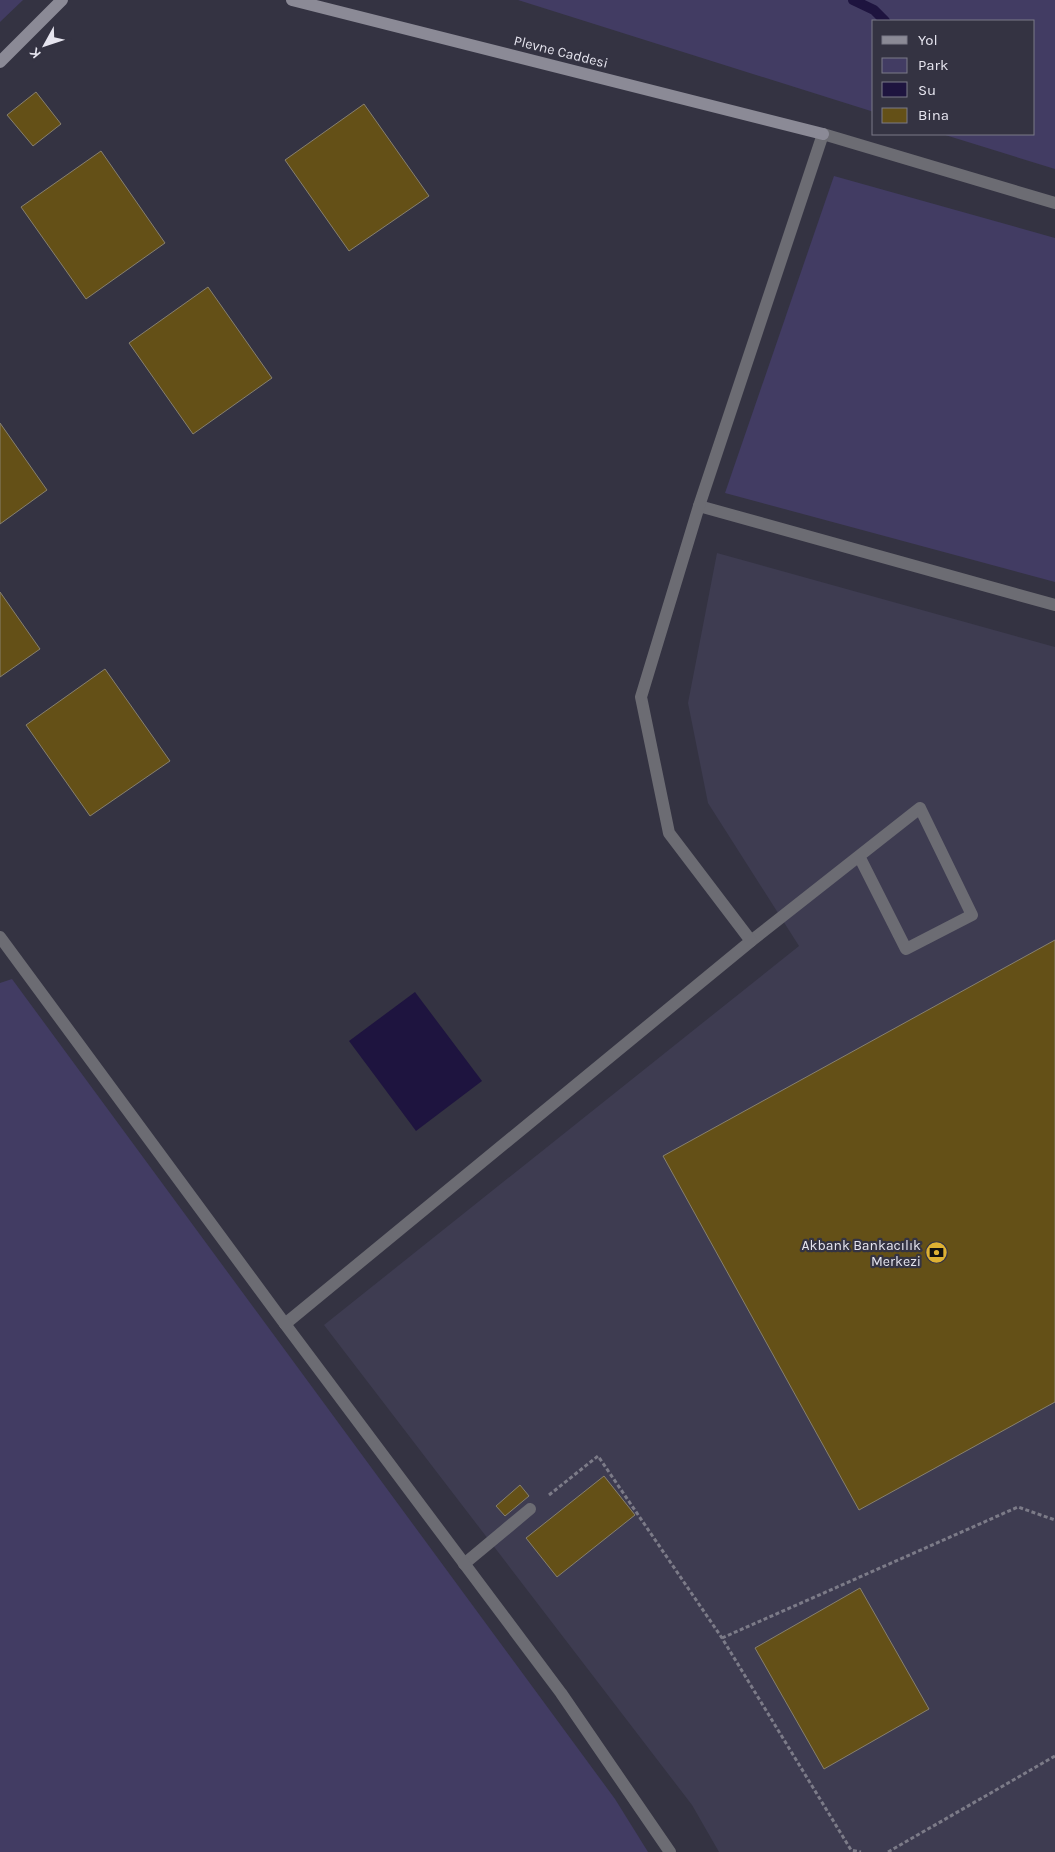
<svg xmlns="http://www.w3.org/2000/svg" width="1055" height="1852" viewBox="0 0 1055 1852" font-family="Karla,sans-serif">
<rect width="100%" height="100%" fill="#343342"/>
<polygon fill="#3e3c51" points="717,553 1055,647 1055,1852 719,1852 692,1805 324,1325 799,946 708,803 688,703"/>
<g fill="#423c63">
<polygon points="0,0 23,0 0,22"/>
<polygon points="518,0 1055,0 1055,169 942,134 1034,134 1034,21 874,21 874,112"/>
<polygon points="834,176 1055,238 1055,582 725,493"/>
<polygon points="12,979 615,1799 648,1852 0,1852 0,983"/>
</g>
<polygon fill="#1e143f" points="415,992 482,1081 416,1131 349,1041"/>
<g fill="none" stroke-linecap="round" stroke-linejoin="round">
<polyline stroke="#1e143f" stroke-width="10" points="853,0 874,10 885,21"/>
</g>
<g fill="#645017" stroke="#87806f">
<polygon points="36,92 61,124 33,146 7,115"/>
<polygon points="364,104 429,196 349,251 285,160"/>
<polygon points="101,151 165,243 86,299 21,207"/>
<polygon points="208,287 272,378 193,434 129,343"/>
<polygon points="0,423 47,490 0,524"/>
<polygon points="0,592 40,649 0,677"/>
<polygon points="105,669 170,761 90,816 26,725"/>
<polygon points="1055,940 1055,1402 859,1510 663,1156"/>
<polygon points="604,1476 635,1515 557,1577 526,1538"/>
<polygon points="520,1485 529,1496 505,1516 496,1506"/>
<polygon points="860,1588 929,1709 824,1769 755,1648"/>
</g>
<g fill="none" stroke-linecap="round" stroke-linejoin="round">
<g stroke="#7c7b88" stroke-width="3" stroke-dasharray="4 2.5" stroke-linecap="butt">
<polyline points="549,1495 598,1456 722,1638 851,1850 861,1852"/>
<polyline points="722,1638 1018,1507 1055,1520"/>
<polyline points="888,1852 1055,1756"/>
</g>
<g stroke="#6c6c73" stroke-width="12">
<polyline points="699,506 1055,605"/>
<polyline points="751,941 920,808 972,915 906,949 859,856"/>
<polyline points="285,1324 751,941 669,833 641,697 699,506 823,134"/>
<polyline points="464,1564 530,1509"/>
</g>
<g stroke="#6c6c73" stroke-width="12">
<polyline points="823,134 1055,203"/>
<polyline points="0,937 285,1324 561,1693 670,1852"/>
</g>
<g stroke="#8b8a96" stroke-width="12">
<polyline points="292,0 823,134"/>
<polyline points="0,62 62,0"/>
</g>
</g>
<defs>
<symbol id="bank-disc" viewBox="-11 -11 22 22"><circle r="9.5" fill="#deb133" stroke="#343342"/><path d="M-6-4H6V4H-6ZM0-2.3a2.3 2.3 0 1 0 0 4.6a2.3 2.3 0 1 0 0-4.6Z" fill="#111"/></symbol>
</defs>
<g fill-rule="evenodd">
<use href="#bank-disc" x="924" y="1240" width="25" height="25"/>
</g>
<g text-anchor="middle" dominant-baseline="central" stroke-width="4.5" stroke-linejoin="round" paint-order="stroke">
<g font-size="14" fill="#e6e5ef" stroke="#343342">
<text transform="translate(561 52) rotate(14)">Plevne Caddesi</text>
</g>
<g font-size="14" fill="#e6e5ef" stroke="#343342" text-anchor="end">
<text x="921" y="1245">Akbank Bankacılık<tspan x="921" dy="16">Merkezi</tspan></text>
</g>
</g>
<rect x="872" y="20" width="162" height="115" fill="#343342" stroke="#7b7a87"/>
<rect x="882" y="36" width="25" height="8" fill="#8b8a96" stroke="#7b7a87"/>
<text x="918" y="45" font-size="15" fill="#e6e5ef">Yol</text>
<rect x="882" y="58" width="25" height="15" fill="#423c63" stroke="#7b7a87"/>
<text x="918" y="70" font-size="15" fill="#e6e5ef">Park</text>
<rect x="882" y="82" width="25" height="15" fill="#1e143f" stroke="#7b7a87"/>
<text x="918" y="95" font-size="15" fill="#e6e5ef">Su</text>
<rect x="882" y="108" width="25" height="15" fill="#645017" stroke="#7b7a87"/>
<text x="918" y="120" font-size="15" fill="#e6e5ef">Bina</text>
<g transform="translate(45 45) rotate(230)" stroke="#343342" stroke-width="4" paint-order="stroke">
<path d="M0-4L9 19L0 12L-9 19Z" fill="#e6e5ef"/>
<text y="-8" font-size="14" font-weight="bold" text-anchor="middle" fill="#e6e5ef">K</text>
</g>
</svg>
